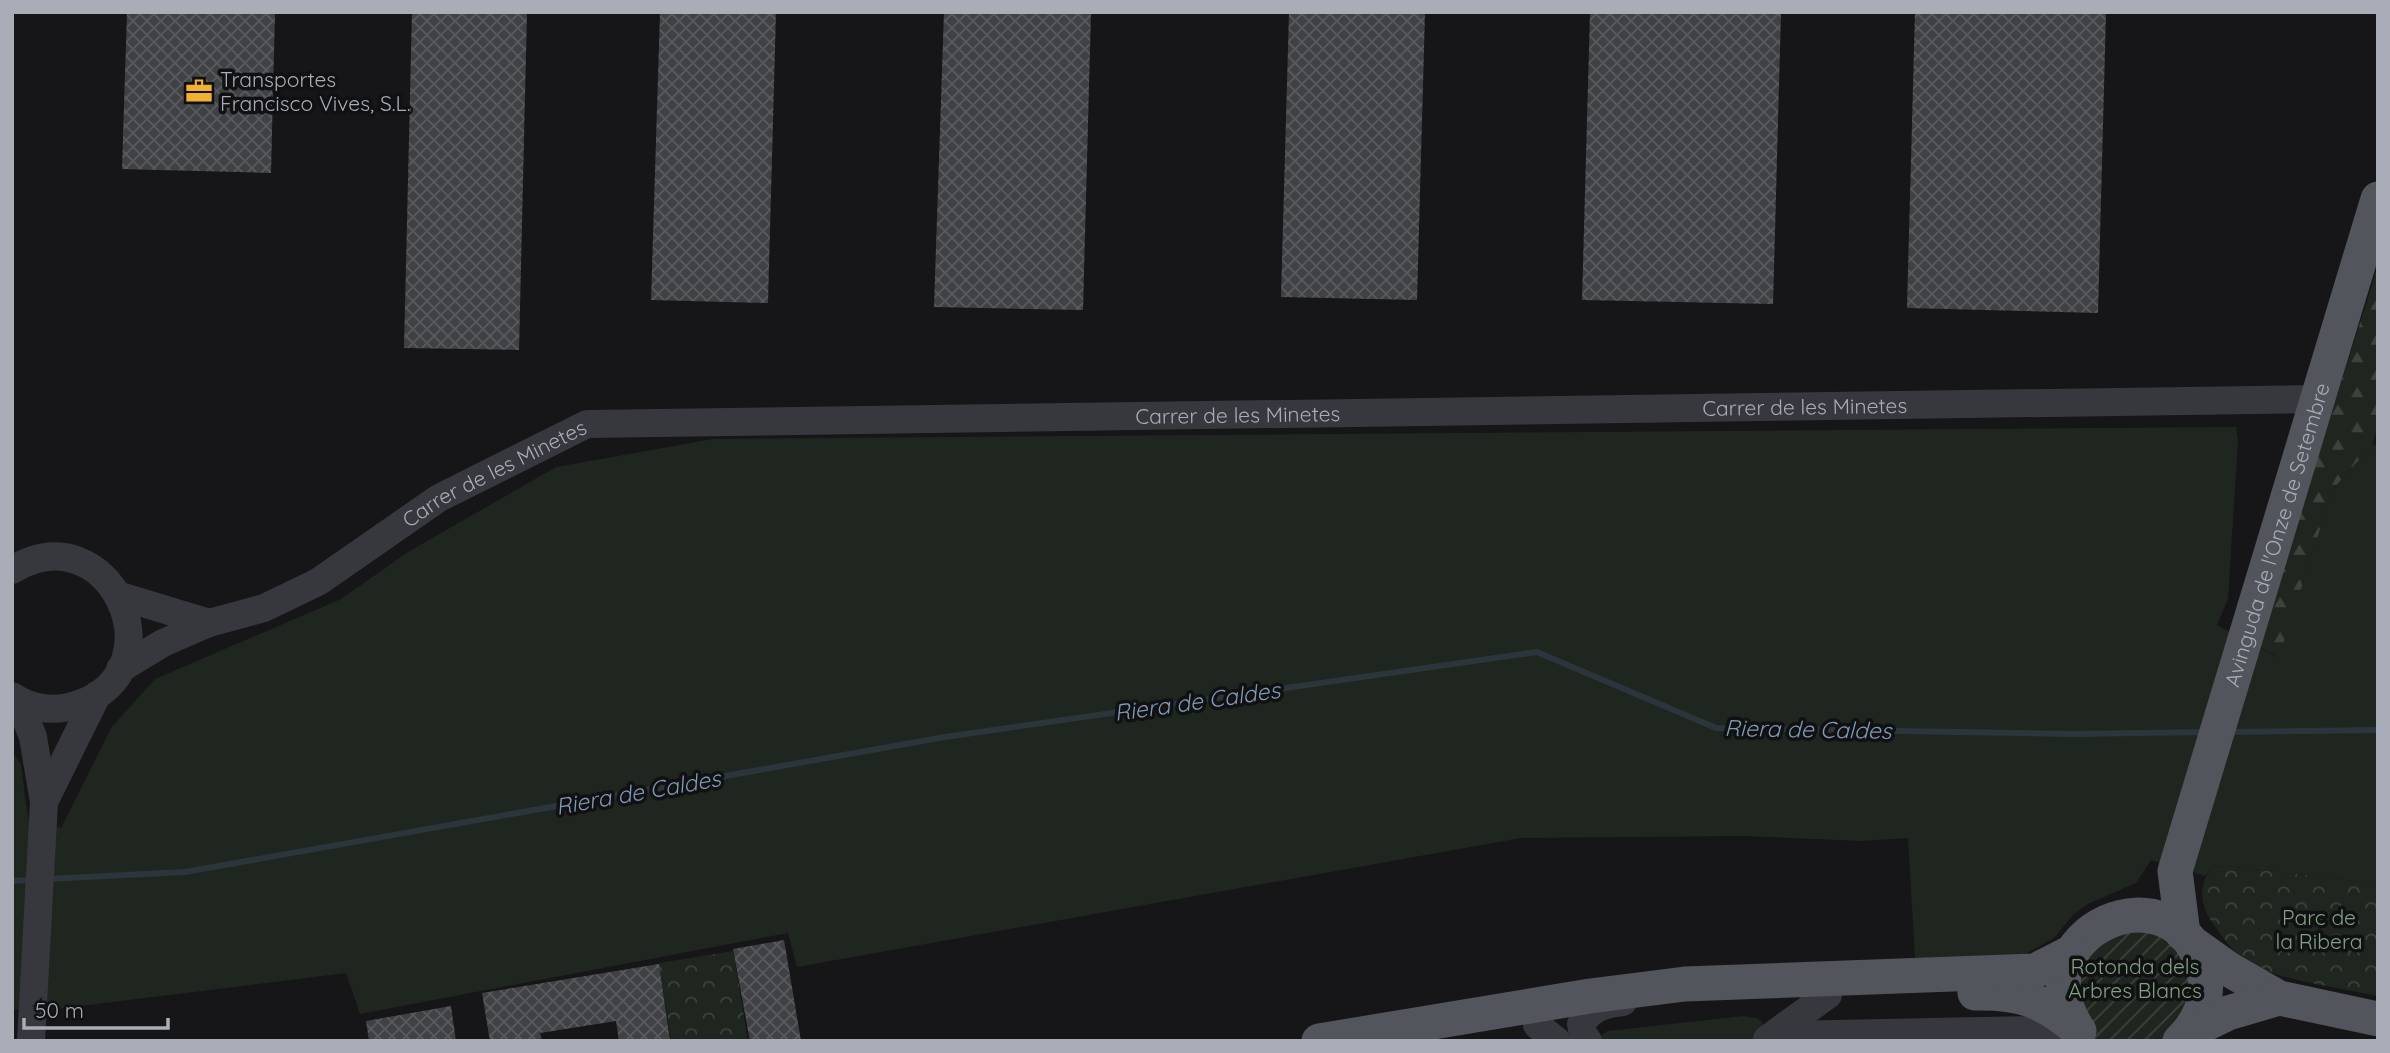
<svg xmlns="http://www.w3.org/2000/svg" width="2390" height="1053" viewBox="0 0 2390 1053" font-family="Quicksand,sans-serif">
<defs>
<pattern id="forest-firs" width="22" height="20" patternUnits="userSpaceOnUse" patternTransform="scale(1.75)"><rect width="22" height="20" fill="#1e261f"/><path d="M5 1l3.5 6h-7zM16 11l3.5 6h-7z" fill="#3c433d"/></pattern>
<pattern id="park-crowns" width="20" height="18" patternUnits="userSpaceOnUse" patternTransform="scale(1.75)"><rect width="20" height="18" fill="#1e261f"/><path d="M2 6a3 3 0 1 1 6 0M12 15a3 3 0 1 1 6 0" fill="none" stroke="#3c433d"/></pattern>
<pattern id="garden-furrows" width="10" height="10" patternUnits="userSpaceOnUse" patternTransform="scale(1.75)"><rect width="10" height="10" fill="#1e261f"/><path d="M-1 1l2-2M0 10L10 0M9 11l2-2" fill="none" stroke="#3c433d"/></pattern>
<pattern id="building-cross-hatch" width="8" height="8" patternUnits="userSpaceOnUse" patternTransform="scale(1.75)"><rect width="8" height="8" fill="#404145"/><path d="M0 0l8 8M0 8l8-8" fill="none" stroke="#595a5e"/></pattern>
</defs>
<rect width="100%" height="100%" fill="#161618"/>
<g fill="#1e261f">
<polygon points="2236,427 2238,440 2228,599 2217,625 2278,657 2333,489 2372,445 2378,446 2378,884 2226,866 2212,867 2205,876 2151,860 2136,883 2088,904 2074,914 2054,938 2022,956 1915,959 1908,838 1862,841 1744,836 1521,838 797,967 788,933 360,1014 346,973 56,1009 12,1009 12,752 21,764 28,819 61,828 111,728 155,679 341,599 408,552 556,467 713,439"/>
<polygon points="1743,1016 1757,1018 1762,1022 1761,1030 1752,1041 1601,1041 1601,1036 1607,1031"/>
</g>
<polygon fill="url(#forest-firs)" points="2378,266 2378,426 2372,445 2333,489 2279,657 2258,646"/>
<g fill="url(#park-crowns)">
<path d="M 2226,866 L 2378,884 L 2378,996 C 2343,988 2269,979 2243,959 C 2230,948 2221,935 2212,922 C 2199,904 2199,884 2212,867 Z"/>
<polygon points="733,951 748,1041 671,1041 659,963"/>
</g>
<polygon fill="url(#garden-furrows)" points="2126,916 2201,960 2180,1041 2089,1041 2072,952"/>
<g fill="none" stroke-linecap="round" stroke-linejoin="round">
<g stroke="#2c353c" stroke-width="6">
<polyline points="2228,732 2378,730"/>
<polyline points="46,879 185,872 945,737 1537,652 1716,728 2073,734 2206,732"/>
<polyline points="12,881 31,880"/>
</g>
</g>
<g fill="url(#building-cross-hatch)">
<polygon points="127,12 275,12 271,173 122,169"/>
<polygon points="412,12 527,12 519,350 404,348"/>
<polygon points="660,12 776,12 768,303 651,300"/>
<polygon points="944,12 1091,12 1083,310 934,307"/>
<polygon points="1289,12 1425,12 1417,300 1281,297"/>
<polygon points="1590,12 1781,12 1773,304 1582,300"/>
<polygon points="1915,12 2106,12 2098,313 1907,308"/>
<polygon points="784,940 801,1041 750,1041 733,949"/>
<polygon points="659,964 670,1041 619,1041 616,1021 540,1033 542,1041 490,1041 482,993"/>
<polygon points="451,1006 456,1041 369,1041 366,1021"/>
</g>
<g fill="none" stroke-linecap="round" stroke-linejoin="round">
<g stroke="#37383d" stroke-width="28">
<path d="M 12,570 C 109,510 181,668 79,704 C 57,712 32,710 12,696"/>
<polyline points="120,596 209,623"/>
<path id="s1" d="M 120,669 L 163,643 L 209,623 L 264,608 L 318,582 L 439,498 L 587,424 L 2318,399"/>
<polyline points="19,701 33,737 44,802 31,1041"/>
<polyline points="44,802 97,695"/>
<polyline points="1537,1025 1557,1041"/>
<polyline points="1767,1039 1828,995"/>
<path d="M 1588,1041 L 1583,1034 L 1581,1024 C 1592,1008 1604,1004 1623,1002"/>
<polyline points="1782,1041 1798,1035 1834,1034 2077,1029"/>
</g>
<g stroke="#53555c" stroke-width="35">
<path id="s2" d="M 2183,934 L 2175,871 L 2378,199"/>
<polyline points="2192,943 2230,970 2279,998 2378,1019"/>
<path d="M 1975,993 C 2021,992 2042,1000 2077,1029"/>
<path d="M 2079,1031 C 2012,934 2177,858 2204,973 C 2210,999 2198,1024 2180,1041"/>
<polyline points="2189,1032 2228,1013 2279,998"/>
<polyline points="1319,1041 1590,996 1685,984 2035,971 2072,952"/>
</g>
</g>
<defs>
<symbol id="office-bare" viewBox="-9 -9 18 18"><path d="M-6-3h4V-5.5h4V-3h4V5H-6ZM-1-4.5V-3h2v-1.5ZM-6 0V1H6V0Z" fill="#f2b134" stroke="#111113" stroke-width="2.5" paint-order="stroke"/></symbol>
</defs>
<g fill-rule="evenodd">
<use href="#office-bare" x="180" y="72" width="38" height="38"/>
</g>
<g text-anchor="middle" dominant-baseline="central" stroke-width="7" stroke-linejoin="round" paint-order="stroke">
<g font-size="21" fill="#a8adb8" stroke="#111113" text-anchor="start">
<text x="220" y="79">Transportes<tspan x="220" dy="24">Francisco Vives, S.L.</tspan></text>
</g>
<g font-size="21" fill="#a8adb8" stroke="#111113">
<text stroke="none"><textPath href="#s1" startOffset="1748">Carrer de les Minetes</textPath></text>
<text stroke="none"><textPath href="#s1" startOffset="1181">Carrer de les Minetes</textPath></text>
<text stroke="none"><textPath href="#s1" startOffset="425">Carrer de les Minetes</textPath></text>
<text stroke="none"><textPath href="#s2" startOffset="415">Avinguda de l'Onze de Setembre</textPath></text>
</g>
<g font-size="21" fill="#7fa381" stroke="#111113">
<text x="2319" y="917">Parc de<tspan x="2319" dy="24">la Ribera</tspan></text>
<text x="2135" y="966">Rotonda dels<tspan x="2135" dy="24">Arbres Blancs</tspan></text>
</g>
<g font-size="23" font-style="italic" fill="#7f9bb3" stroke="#111113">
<text transform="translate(1197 701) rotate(-8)">Riera de Caldes</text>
<text transform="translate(1808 729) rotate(1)">Riera de Caldes</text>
<text transform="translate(638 792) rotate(-10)">Riera de Caldes</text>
</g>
</g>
<rect width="2390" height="1053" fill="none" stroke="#a8adb8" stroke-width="28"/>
<path d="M24 1018v10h144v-10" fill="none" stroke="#a8adb8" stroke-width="3.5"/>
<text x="35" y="1018" font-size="21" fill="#a8adb8" stroke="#111113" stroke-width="5" paint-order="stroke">50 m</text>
</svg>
